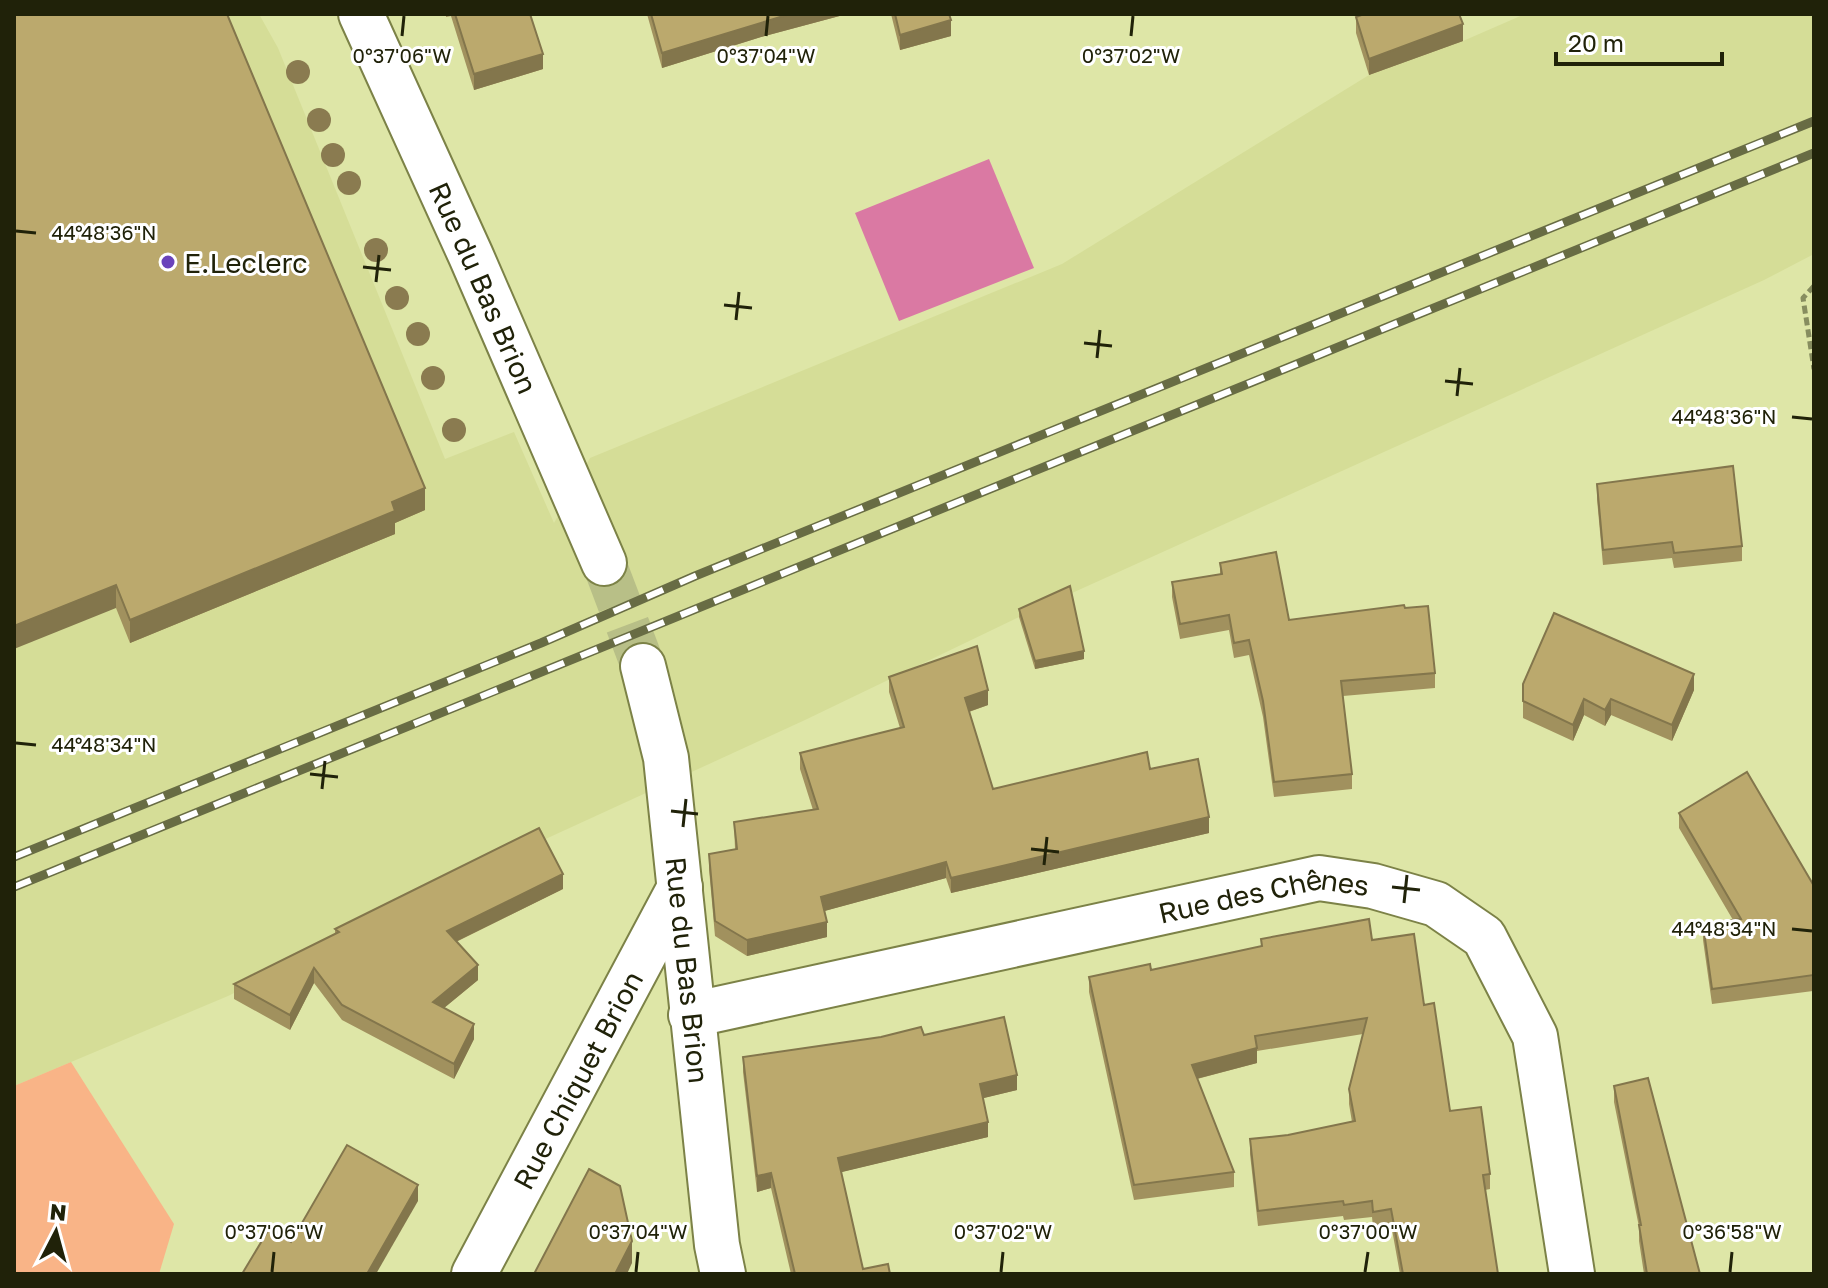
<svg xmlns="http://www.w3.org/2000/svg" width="1828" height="1288" viewBox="0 0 1828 1288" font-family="'Golos Text',sans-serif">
<rect width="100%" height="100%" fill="#dee6a7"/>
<polygon fill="#d5dd97" points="14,14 259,14 278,48 445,459 514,432 554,523 590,458 1062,264 1369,75 1463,41 1525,14 1814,14 1814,254 1764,280 1019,617 805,720 539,842 228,996 14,1086"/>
<polygon fill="#f9b487" points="71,1062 174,1224 159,1274 14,1274 14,1086"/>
<polygon fill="#da79a3" points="989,159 1034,268 899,321 855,213"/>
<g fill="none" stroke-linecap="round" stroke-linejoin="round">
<polyline stroke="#b8bf87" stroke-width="44" stroke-dasharray="44 22" stroke-linecap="butt" points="604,563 643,666"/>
<defs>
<g id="street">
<path id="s1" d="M 361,14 L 471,256 L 604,563"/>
<path id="s2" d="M 643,666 L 666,758 L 717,1245 L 723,1274"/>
<path id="s3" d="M 691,1015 L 1319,878 L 1373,886 L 1436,904 L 1484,937 L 1535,1036 L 1572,1274"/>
<path id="s4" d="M 474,1274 L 680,887"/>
</g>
</defs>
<use href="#street" stroke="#7c8247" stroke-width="48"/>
<polyline stroke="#878d5f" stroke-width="5" stroke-dasharray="8 4" stroke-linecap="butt" points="1814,286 1803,298 1814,369"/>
<use href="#street" stroke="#fff" stroke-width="44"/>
<defs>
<g id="rail">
<polyline points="14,857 541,643 695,576 1814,121"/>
<polyline points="14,887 1814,153"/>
</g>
</defs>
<use href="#rail" stroke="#686c44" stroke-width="9"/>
<use href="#rail" stroke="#fff" stroke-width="6" stroke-dasharray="18" stroke-linecap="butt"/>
</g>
<g fill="#8a7b50">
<circle cx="298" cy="72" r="12"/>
<circle cx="319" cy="120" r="12"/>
<circle cx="333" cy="155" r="12"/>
<circle cx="349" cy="183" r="12"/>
<circle cx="376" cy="250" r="12"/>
<circle cx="397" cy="298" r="12"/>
<circle cx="418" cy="334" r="12"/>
<circle cx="433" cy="378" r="12"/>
<circle cx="454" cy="430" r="12"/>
</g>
<g fill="#a1915e">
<polygon points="14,14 425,510 395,523 395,534 130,643 116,608"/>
<polygon points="446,14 530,14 543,69 474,90 451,16 446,17"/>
<polygon points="647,14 847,14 761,37 662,68"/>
<polygon points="891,14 949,14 951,36 900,50"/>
<polygon points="1356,17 1463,41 1369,75 1356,33"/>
<polygon points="1597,484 1742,546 1742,561 1674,568 1672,558 1603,565 1597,499"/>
<polygon points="1220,563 1289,620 1405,608 1435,673 1435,688 1343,696 1352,774 1352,789 1274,797 1263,717 1249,655 1234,658 1229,630 1180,639 1172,597 1172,582 1220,574"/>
<polygon points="1019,609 1084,659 1035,669 1019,617"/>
<polygon points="889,677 988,705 969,712 993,789 1150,769 1209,833 951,893 946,878 824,911 827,937 747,956 715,936 709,869 709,854 735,849 734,822 813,810 800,769 800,753 900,728 889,692"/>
<polygon points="1523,684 1694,690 1672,741 1611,715 1605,726 1584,715 1573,741 1523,718"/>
<polygon points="1679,813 1814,886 1814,1006 1813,991 1712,1004 1703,940 1703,924 1733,920 1679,828"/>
<polygon points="563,889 456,942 478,980 444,1008 474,1039 454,1079 342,1020 314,983 290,1030 234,999 234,984 335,934 335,929"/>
<polygon points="1261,939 1372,940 1424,1005 1450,1111 1490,1174 1490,1189 1485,1190 1498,1274 1400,1274 1391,1224 1373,1227 1372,1217 1344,1220 1343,1216 1258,1226 1250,1154 1250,1139 1288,1135 1352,1122 1349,1104 1349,1089 1363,1034 1257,1051 1257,1063 1197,1079 1234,1172 1234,1187 1134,1200 1089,992 1089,977 1151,970 1261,946"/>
<polygon points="743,1057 1017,1090 983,1098 988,1137 841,1172 863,1269 890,1274 791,1274 771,1188 757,1192 743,1072"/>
<polygon points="1614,1086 1700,1274 1644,1274 1639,1241 1639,1227 1614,1102"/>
</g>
<g fill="#83764c">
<polygon points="790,14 847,14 761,37 662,68 662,53"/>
<polygon points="951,20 951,36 900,50 900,35"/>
<polygon points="1463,24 1463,41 1369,75 1369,59"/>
<polygon points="543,54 543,69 474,90 474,74"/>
<polygon points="425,488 425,510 395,523 395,534 130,643 130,620"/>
<polygon points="116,585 116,608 14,649 14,626"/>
<polygon points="1084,651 1084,659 1035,669 1035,661"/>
<polygon points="1694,674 1694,690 1672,741 1672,725"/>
<polygon points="988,690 988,705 965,713 965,698"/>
<polygon points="1584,699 1584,715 1573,741 1573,725"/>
<polygon points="1611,699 1611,715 1605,726 1605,710"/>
<polygon points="1209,817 1209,833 951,893 951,878"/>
<polygon points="946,862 946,878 821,912 821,897"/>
<polygon points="563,874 563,889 447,946 447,931"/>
<polygon points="827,922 827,937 747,956 747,940"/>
<polygon points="478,965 478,980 433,1017 433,1002"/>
<polygon points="314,968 314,983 290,1030 290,1015"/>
<polygon points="474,1024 474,1039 454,1079 454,1064"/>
<polygon points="1257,1048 1257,1063 1192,1080 1192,1065"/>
<polygon points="1017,1075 1017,1090 980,1099 980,1084"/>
<polygon points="988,1122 988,1137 838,1173 838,1158"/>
<polygon points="771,1173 771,1188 757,1192 757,1176"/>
<polygon points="418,1185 418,1201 376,1274 367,1274"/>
<polygon points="632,1241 632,1263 627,1274 615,1274"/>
</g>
<g fill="#bba96d" stroke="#83764c" stroke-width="2">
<polygon points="14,14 227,14 425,488 392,502 395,511 130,620 116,585 14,626"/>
<polygon points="455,14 530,14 543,54 474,74"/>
<polygon points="651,14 790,14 662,53"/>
<polygon points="895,14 949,14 951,20 900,35"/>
<polygon points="1364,14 1459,14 1463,24 1369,59 1356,17"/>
<polygon points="1733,466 1742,546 1674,553 1672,542 1603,550 1597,484"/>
<polygon points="1276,552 1289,620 1404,605 1405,608 1428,606 1435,673 1341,681 1352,774 1274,782 1263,701 1249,640 1234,643 1229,615 1180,624 1172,582 1222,574 1220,563"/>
<polygon points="1070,586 1084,651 1035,661 1019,609"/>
<polygon points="1554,613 1694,674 1672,725 1611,699 1605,710 1584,699 1573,725 1523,701 1523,684"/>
<polygon points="977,646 988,690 965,698 993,789 1147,752 1150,769 1198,759 1209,817 951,878 946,862 821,897 827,922 747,940 715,921 709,854 737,849 734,822 818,809 800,753 904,727 889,677"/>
<polygon points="1747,772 1814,886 1814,975 1712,989 1703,924 1741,919 1679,813"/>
<polygon points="539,828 563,874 447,931 478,965 433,1002 474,1024 454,1064 342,1005 314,968 290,1015 234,984 339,932 335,929"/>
<polygon points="1369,919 1372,940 1414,934 1424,1005 1434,1003 1450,1111 1481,1107 1490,1174 1483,1175 1498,1274 1403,1274 1391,1209 1373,1212 1372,1201 1344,1205 1343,1201 1258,1211 1250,1139 1288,1135 1355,1121 1349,1089 1367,1018 1255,1036 1257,1048 1192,1065 1234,1172 1134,1185 1089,977 1150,964 1151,970 1262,946 1261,939"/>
<polygon points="1004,1017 1017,1075 980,1084 988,1122 838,1158 863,1269 888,1264 890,1274 795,1274 771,1173 757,1176 743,1057 881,1037 921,1027 924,1035"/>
<polygon points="1648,1078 1700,1274 1647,1274 1639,1225 1641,1225 1614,1086"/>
<polygon points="347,1145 418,1185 367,1274 242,1274 269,1229 291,1242"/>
<polygon points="589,1169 620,1186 632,1241 615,1274 534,1274"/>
</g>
<path fill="none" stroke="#202209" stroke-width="3" d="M 402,36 L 404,16M 766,36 L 768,16M 1131,36 L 1133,16M 16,231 L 36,233M 363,267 L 391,270M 376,282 L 379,255M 724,305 L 752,308M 736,320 L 739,292M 1084,343 L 1112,346M 1097,358 L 1100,330M 1445,381 L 1473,384M 1457,396 L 1460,368M 1792,417 L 1812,419M 16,743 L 36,745M 310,774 L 338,777M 322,789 L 325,761M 671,811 L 698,814M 683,827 L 686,799M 1031,849 L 1059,852M 1044,865 L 1047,837M 1392,887 L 1420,890M 1404,903 L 1407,875M 1792,929 L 1812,931M 272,1272 L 274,1252M 636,1272 L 638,1252M 1001,1272 L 1003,1252M 1365,1272 L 1368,1252M 1730,1272 L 1732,1252"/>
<circle fill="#6a43bb" stroke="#fff" stroke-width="3" cx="168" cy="262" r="8"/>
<g text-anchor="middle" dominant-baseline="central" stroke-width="6" stroke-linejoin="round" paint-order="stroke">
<g font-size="28" fill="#202209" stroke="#fff" text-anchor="start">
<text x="184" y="262">E.Leclerc</text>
</g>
<g font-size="28" fill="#202209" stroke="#fff">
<text stroke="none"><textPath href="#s1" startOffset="300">Rue du Bas Brion</textPath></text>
<text stroke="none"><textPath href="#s3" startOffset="586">Rue des Chênes</textPath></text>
<text stroke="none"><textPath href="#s2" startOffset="308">Rue du Bas Brion</textPath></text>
<text stroke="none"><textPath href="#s4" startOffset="220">Rue Chiquet Brion</textPath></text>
</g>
</g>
<g font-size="20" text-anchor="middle" fill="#202209" stroke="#fff" stroke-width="6" stroke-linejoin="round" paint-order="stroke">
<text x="402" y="63">0°37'06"W</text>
<text x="766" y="63">0°37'04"W</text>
<text x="1131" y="63">0°37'02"W</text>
<text x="104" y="240">44°48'36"N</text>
<text x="1724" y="424">44°48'36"N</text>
<text x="104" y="752">44°48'34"N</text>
<text x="1724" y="936">44°48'34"N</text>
<text x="274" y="1239">0°37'06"W</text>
<text x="638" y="1239">0°37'04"W</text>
<text x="1003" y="1239">0°37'02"W</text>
<text x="1368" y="1239">0°37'00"W</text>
<text x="1732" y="1239">0°36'58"W</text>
</g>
<rect width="1828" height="1288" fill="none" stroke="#202209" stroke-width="32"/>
<g transform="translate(56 1232) rotate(6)" stroke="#ffffff" stroke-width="6" paint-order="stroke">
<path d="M0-6L14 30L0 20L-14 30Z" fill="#202209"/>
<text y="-12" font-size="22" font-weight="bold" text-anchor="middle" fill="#202209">N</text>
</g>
<path d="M1556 52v12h166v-12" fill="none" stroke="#202209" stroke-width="4"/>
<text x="1568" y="52" font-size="24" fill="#202209" stroke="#ffffff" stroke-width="6" paint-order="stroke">20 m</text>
</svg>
